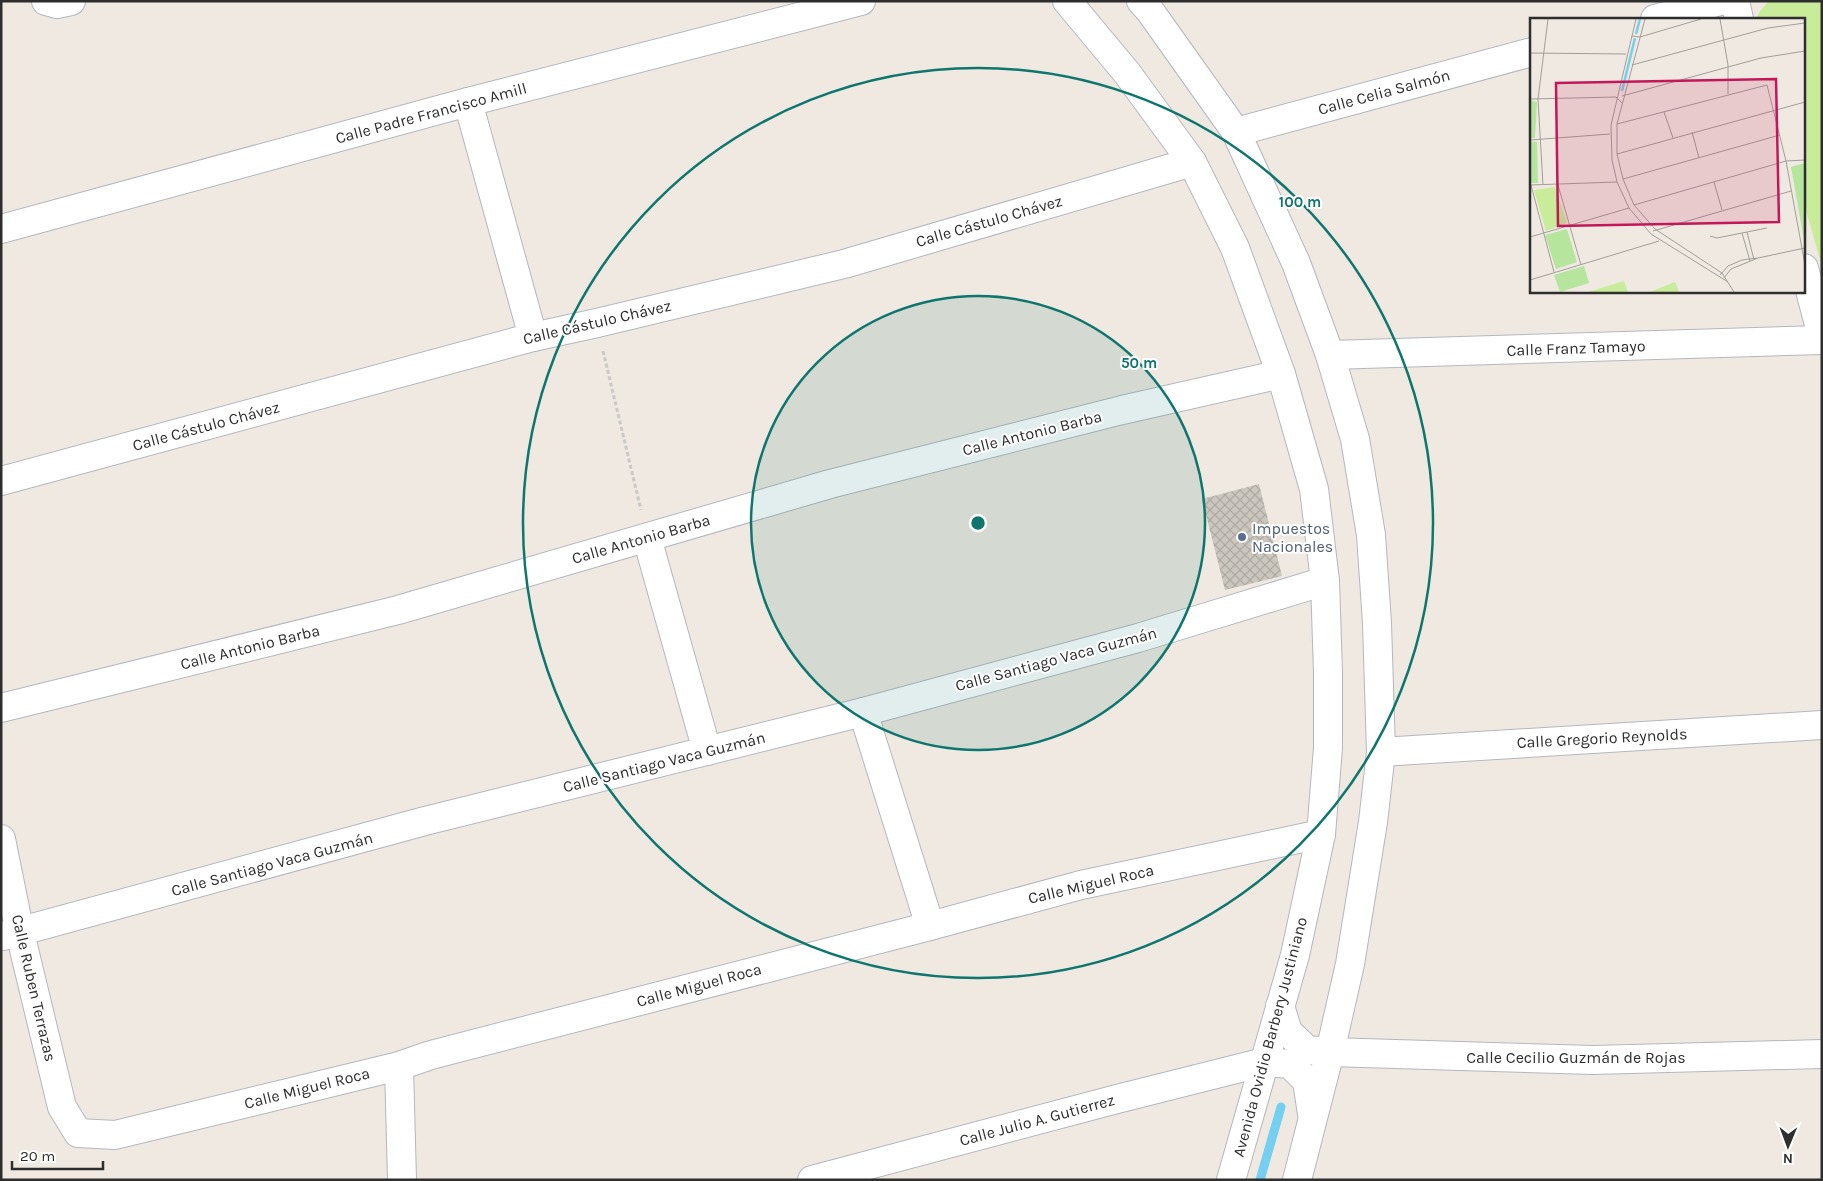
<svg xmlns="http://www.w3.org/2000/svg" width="1823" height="1181" viewBox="0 0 1823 1181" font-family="Karla,sans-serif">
<defs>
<pattern id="building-cross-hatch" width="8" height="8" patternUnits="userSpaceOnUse" patternTransform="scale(1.25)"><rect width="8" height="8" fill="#cbc7bf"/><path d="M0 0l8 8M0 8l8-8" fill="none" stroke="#afaba4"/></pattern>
</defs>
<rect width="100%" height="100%" fill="#efe9e1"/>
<polygon fill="#c9ec9a" points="1769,1 1822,1 1822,267 1804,203 1804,19 1756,19 1760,11"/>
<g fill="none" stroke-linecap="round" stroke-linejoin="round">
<polyline stroke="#75cff0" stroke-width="9" points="1260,1180 1281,1107"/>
</g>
<polygon fill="url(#building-cross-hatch)" points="1259,484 1282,576 1225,590 1202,499"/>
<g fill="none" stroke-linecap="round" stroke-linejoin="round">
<defs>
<g id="street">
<polyline points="46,1 57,4 71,1"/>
<polyline points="1735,1 1739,19"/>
<polyline points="1655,19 1720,1"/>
<polyline points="468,102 533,337"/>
<polyline points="1236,132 1532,52"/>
<polyline points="1,229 468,102 861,1"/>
<polyline points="1804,268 1822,336"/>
<polyline points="1330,355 1822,340"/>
<polyline points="1,481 533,337 597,323 844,264 1192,162"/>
<polyline points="647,538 707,751"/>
<polyline points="1,708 398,610 830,484 1122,410 1281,374"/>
<polyline points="863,712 930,926"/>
<polyline points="1381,752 1822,725"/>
<polyline points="1,839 20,933 62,1107 78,1133 115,1135 399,1066 431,1055 930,926 1081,885 1321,834"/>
<polyline points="3,936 425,821 863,712 1138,638 1325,581"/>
<polyline points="1330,1052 1593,1060 1822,1054"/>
<polyline points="399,1066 402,1180"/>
<polyline points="812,1180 1117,1099 1264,1062"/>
</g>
<g id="secondary">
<polyline points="1067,1 1127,73 1192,162 1235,248 1281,374 1314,489 1325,581 1328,673 1328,748 1321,834 1295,955 1231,1180"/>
<polyline points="1141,1 1150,11 1236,132 1296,263 1330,355 1355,439 1371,535 1377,623 1381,752 1373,822 1350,964 1330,1052 1297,1180"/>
<polyline points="1280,1006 1288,1032 1307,1050 1330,1052"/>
<polyline points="1264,1062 1290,1064 1307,1081 1312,1114"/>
</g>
</defs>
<use href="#street" stroke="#b4b7c1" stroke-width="30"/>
<use href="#secondary" stroke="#b4b7c1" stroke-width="30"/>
<polyline stroke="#c9c9c9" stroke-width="3" stroke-dasharray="4 2.5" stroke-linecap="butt" points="603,351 641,510"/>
<use href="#street" stroke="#fff" stroke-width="28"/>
<use href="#secondary" stroke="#fff" stroke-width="28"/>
</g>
<circle cx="978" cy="523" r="227" fill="#0f766e" fill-opacity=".12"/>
<g fill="none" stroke="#0f766e" stroke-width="2.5">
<circle cx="978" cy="523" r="227"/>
<circle cx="978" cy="523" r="455"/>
</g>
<circle fill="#5c6f8a" stroke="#fff" stroke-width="2" cx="1242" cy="537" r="5"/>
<g text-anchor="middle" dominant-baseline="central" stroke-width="4" stroke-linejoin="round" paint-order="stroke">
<g font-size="16" fill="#2e2e2e" stroke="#fff">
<text transform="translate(1384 92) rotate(-15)">Calle Celia Salmón</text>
<text transform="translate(431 113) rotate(-15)">Calle Padre Francisco Amill</text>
<text transform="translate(989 221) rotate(-16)">Calle Cástulo Chávez</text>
<text transform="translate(597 322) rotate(-13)">Calle Cástulo Chávez</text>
<text transform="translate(1576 348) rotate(-2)">Calle Franz Tamayo</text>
<text transform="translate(206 426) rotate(-15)">Calle Cástulo Chávez</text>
<text transform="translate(1032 433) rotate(-14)">Calle Antonio Barba</text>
<text transform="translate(641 539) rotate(-16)">Calle Antonio Barba</text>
<text transform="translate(250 647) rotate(-14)">Calle Antonio Barba</text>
<text transform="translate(1056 659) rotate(-15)">Calle Santiago Vaca Guzmán</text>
<text transform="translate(1602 738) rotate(-3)">Calle Gregorio Reynolds</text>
<text transform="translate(664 762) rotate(-14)">Calle Santiago Vaca Guzmán</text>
<text transform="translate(272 864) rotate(-15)">Calle Santiago Vaca Guzmán</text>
<text transform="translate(1091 884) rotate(-13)">Calle Miguel Roca</text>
<text transform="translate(699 985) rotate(-15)">Calle Miguel Roca</text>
<text transform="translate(34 988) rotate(77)">Calle Ruben Terrazas</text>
<text transform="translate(1270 1037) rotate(-75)">Avenida Ovidio Barbery Justiniano</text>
<text x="1576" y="1057">Calle Cecilio Guzmán de Rojas</text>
<text transform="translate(307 1088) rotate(-14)">Calle Miguel Roca</text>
<text transform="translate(1037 1120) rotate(-15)">Calle Julio A. Gutierrez</text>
</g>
<g font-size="16" fill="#4e5e75" stroke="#fff" text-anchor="start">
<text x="1252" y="528">Impuestos<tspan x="1252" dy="18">Nacionales</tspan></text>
</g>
</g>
<g transform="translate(1530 18)">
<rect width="275" height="275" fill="#efe9e1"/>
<path d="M 0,82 L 7,84 L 5,120 L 0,120 ZM 0,123 L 7,124 L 8,165 L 0,165 ZM 275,145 L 275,228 L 261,149 ZM 37,211 L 47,244 L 26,251 L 15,217 ZM 54,248 L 59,265 L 30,274 L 24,257 Z" fill="#b6e59e"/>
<path d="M 25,169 L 37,205 L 16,213 L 4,172 ZM 94,263 L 98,274 L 58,274 ZM 145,264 L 149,274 L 120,274 Z" fill="#c9ec9a"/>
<path fill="none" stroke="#75cff0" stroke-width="2.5" d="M 106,16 L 110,1M 92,73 L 105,20"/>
<path fill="none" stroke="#a29e99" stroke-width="1" d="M 106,1 L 81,107 L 82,142 L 87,164 L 99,190 L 121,216 L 198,264M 115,1 L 87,106 L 87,136 L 93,161 L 104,187 L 125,211 L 192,255 L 204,274M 190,1 L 198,47 L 198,76M 102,18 L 110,19 L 171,1M 0,35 L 96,36M 102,47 L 238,10 L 275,5M 92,78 L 231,40 L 275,33M 0,81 L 86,79 L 92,85M 134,94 L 143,120M 87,106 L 237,67 L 256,143 L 275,247M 162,114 L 169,140M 0,122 L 80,116M 87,136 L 275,84M 93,161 L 250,117M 184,164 L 192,192M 0,167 L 87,164M 1,167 L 24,254M 13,167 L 8,81 L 18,1M 28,167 L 51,247M 104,187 L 256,143 L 275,142M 123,213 L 261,173M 217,214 L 224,242M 212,215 L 220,243M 180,218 L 187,220 L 237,210M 0,219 L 99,190M 190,257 L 198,248 L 212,242 L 227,240M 194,260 L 201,251 L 228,240 L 275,230M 0,262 L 129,223"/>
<path fill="#c2185b" fill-opacity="0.15" stroke="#c2185b" stroke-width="2.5" d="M 246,61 L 249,204 L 28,208 L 26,65 Z"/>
<rect width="275" height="275" fill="none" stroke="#2e2e2e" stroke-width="2.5"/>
</g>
<circle cx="978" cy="523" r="8" fill="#0f766e" stroke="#fff" stroke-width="2.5"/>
<g font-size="15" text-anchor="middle" font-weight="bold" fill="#0f766e" stroke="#fff" stroke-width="4" stroke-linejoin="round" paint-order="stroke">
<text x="1300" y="207">100 m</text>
<text x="1139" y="368">50 m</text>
</g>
<rect width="1823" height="1181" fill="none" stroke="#2e2e2e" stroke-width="5"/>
<g transform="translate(1788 1146) rotate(181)" stroke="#ffffff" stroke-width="4" paint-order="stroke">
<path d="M0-4L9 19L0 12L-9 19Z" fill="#2e2e2e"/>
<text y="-8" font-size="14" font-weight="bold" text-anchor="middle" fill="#2e2e2e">N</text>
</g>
<path d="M12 1161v8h91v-8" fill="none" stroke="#2e2e2e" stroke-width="2.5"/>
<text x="20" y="1161" font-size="15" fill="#2e2e2e" stroke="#ffffff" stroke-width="4" paint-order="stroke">20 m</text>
</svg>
